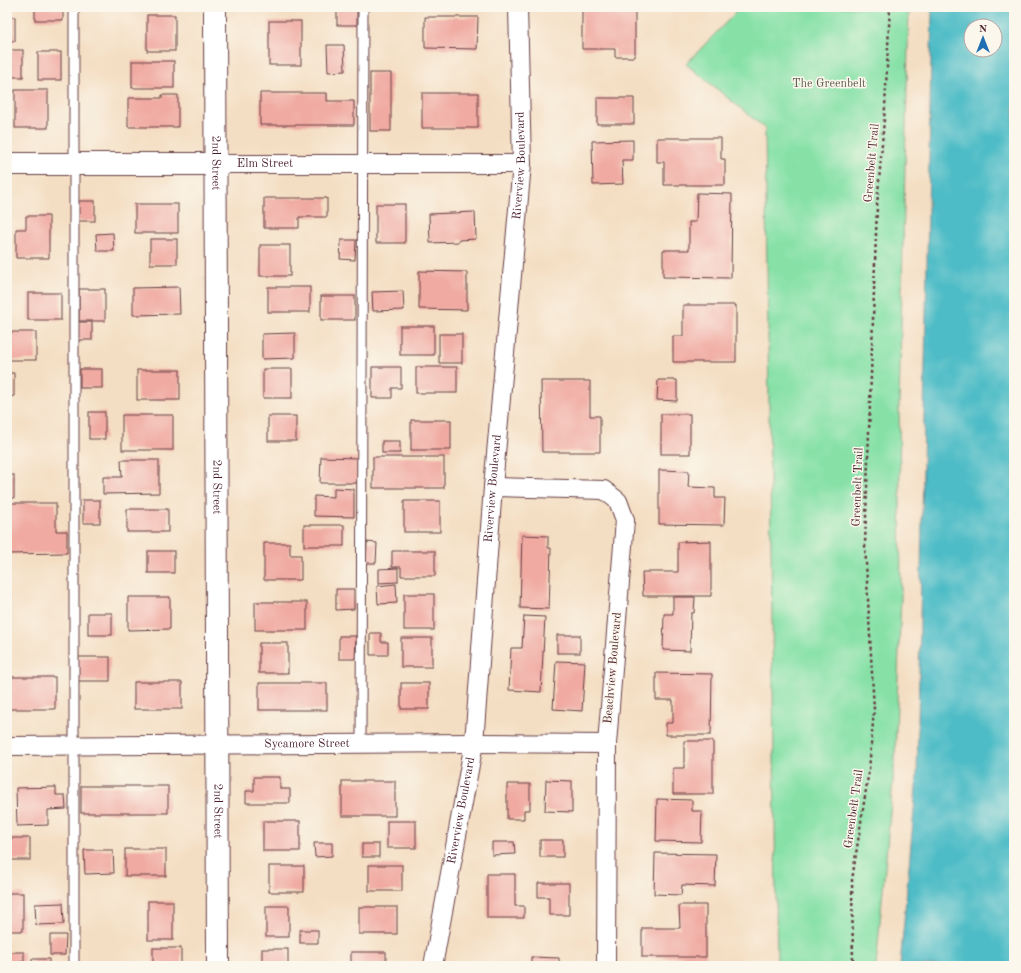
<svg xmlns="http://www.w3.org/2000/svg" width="1021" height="973" viewBox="0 0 1021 973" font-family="'Old Standard TT',serif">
<rect width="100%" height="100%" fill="#fbf7ec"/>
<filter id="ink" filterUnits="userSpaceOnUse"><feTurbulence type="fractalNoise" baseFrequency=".025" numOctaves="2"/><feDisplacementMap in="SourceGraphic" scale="8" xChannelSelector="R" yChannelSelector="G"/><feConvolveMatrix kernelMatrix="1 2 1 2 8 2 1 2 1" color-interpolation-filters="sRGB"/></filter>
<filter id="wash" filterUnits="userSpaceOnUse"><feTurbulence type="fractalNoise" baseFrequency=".012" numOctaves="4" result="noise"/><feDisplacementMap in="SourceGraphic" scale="16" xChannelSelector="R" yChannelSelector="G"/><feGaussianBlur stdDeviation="0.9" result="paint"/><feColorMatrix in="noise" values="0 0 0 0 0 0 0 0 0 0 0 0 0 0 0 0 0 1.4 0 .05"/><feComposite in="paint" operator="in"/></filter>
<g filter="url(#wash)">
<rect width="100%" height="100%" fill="#f4dec3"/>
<polygon fill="#87e1a7" stroke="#688069" points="741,7 909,7 899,404 901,595 895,758 876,966 777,966 765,128 686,64"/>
<path fill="#4ebcc6" stroke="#4c6e78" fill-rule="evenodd" d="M 932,7 L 1014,7 L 1014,966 L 900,966 L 917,777 ZM 971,26 L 995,26 L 995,50 L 971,50 Z"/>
<g id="blocks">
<g fill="#f0aaa2">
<rect x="337" y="7" width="20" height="18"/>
<polygon points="582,7 635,7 635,57 615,57 615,49 582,49"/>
<rect x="35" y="8" width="28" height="12"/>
<rect x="147" y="15" width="28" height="36"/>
<rect x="7" y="17" width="8" height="24"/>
<polygon points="425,17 478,17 477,49 425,48"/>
<rect x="269" y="21" width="32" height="44"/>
<polygon points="327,45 344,45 345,71 328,72"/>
<rect x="7" y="50" width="16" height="27"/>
<rect x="38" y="52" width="23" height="28"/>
<rect x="132" y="61" width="42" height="27"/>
<rect x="370" y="73" width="21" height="58"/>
<rect x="15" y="90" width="33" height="38"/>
<polygon points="260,93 327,93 327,101 354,101 354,125 260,125"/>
<rect x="422" y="93" width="56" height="35"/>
<polygon points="162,95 178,95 178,127 128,127 128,98 162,98"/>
<rect x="597" y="98" width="37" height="26"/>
<polygon points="657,138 721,138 721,159 725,159 725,185 664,185 664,162 657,162"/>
<polygon points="633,140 633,160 622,160 623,184 593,185 592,141"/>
<polygon points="697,193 732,194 731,278 663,277 663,250 689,250 689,222 696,222"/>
<polygon points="264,198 327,198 327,217 299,217 299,228 264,228"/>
<rect x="77" y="201" width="18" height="20"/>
<rect x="135" y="204" width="43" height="29"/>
<rect x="376" y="204" width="29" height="39"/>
<polygon points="475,212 476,239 459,240 459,242 430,243 429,214"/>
<polygon points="26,216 49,216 49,258 16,258 16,229 26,229"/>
<polygon points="113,233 114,251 97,251 96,234"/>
<rect x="150" y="239" width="27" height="25"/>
<polygon points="341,240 356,240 355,260 340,259"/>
<rect x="260" y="245" width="30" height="31"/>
<polygon points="419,271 467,272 467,310 419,309"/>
<polygon points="179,287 180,314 133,315 133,288"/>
<rect x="268" y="287" width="42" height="25"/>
<rect x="79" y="289" width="26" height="32"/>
<polygon points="403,291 404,310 373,311 372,292"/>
<rect x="28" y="293" width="33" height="27"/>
<rect x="321" y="296" width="34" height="24"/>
<polygon points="683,305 736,305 736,362 673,362 673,336 683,336"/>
<rect x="78" y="322" width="14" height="18"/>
<rect x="400" y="326" width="34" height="29"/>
<rect x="7" y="332" width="29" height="28"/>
<polygon points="295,333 295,358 262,359 262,334"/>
<rect x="439" y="334" width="23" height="29"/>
<polygon points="372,367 401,367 401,388 392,388 392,398 372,398"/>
<rect x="416" y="367" width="41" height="26"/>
<rect x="80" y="369" width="22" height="19"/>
<rect x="263" y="369" width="29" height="29"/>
<rect x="137" y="370" width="43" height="30"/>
<polygon points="7,373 14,373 14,396 7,397"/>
<polygon points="658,380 677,380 677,401 657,400"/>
<polygon points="541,381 590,381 590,416 600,416 600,452 542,452"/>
<rect x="89" y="412" width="16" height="27"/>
<rect x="661" y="414" width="29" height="40"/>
<rect x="122" y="415" width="51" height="35"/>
<rect x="268" y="416" width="28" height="25"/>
<rect x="411" y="420" width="40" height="30"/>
<rect x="382" y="441" width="18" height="12"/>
<polygon points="321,457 358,458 358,483 320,483"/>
<rect x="373" y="457" width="71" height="31"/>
<polygon points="121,460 159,460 159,493 103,494 103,477 122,477"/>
<polygon points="659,470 689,471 688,487 715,488 715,498 725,498 724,525 659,524"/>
<rect x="7" y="475" width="7" height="23"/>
<polygon points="334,488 354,489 354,517 314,516 314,496 334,497"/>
<rect x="83" y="500" width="17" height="23"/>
<rect x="404" y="501" width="36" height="31"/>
<polygon points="9,503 56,503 56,531 67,531 67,553 7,554 7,521 9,521"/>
<rect x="127" y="509" width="41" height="23"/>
<rect x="304" y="525" width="40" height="21"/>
<polygon points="522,535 548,536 548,548 551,548 549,609 520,608"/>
<polygon points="711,541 711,596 643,596 642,572 678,572 678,542"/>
<polygon points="367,542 377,543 376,563 366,563"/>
<polygon points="264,543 290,543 290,555 301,555 301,580 264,580"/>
<rect x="148" y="551" width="26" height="22"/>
<polygon points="392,551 435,551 435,576 401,576 401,567 392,567"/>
<polygon points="398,568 398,582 379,583 379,569"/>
<polygon points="396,584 397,603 378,604 377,586"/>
<polygon points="336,589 354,589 354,609 336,610"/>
<rect x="7" y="594" width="2" height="26"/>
<rect x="404" y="594" width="30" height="36"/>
<polygon points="128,597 170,597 170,629 128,630"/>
<polygon points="673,597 695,597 694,613 691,613 690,651 663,650 664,614 673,614"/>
<rect x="255" y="602" width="52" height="28"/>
<rect x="88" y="613" width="24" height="22"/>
<polygon points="524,616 545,617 541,692 509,690 511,648 522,648"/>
<polygon points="370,633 381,633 381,642 388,642 388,655 370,655"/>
<rect x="557" y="635" width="23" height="18"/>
<polygon points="339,636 356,636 355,659 339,659"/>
<rect x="401" y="638" width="31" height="29"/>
<rect x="259" y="643" width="29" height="30"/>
<rect x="75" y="657" width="35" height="24"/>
<polygon points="556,661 585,662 582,711 553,709"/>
<polygon points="656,673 712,674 711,735 666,735 666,723 673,723 673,700 656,700"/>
<rect x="9" y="677" width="46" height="32"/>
<rect x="134" y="682" width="48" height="27"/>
<rect x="259" y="683" width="68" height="27"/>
<rect x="401" y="683" width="28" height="26"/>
<polygon points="684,741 713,741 713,794 673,794 673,768 684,768"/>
<polygon points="254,777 280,777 280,789 290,789 290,803 246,803 246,791 254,791"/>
<polygon points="546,780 572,781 572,812 545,811"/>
<rect x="342" y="781" width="53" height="35"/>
<polygon points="507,784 530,784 530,810 524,810 524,819 507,819"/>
<rect x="81" y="786" width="87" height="27"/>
<polygon points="56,787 56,795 65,795 66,809 48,810 48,825 17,826 16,788"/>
<polygon points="657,799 692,800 692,811 702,811 701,842 656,841"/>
<rect x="263" y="821" width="37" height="30"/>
<rect x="387" y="821" width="29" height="27"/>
<rect x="7" y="838" width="23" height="22"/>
<rect x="540" y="840" width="23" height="17"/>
<polygon points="492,842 514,842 515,854 492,855"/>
<polygon points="314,843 332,843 332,856 315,857"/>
<rect x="362" y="844" width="17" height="13"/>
<rect x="125" y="849" width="41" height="27"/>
<polygon points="84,850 113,850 114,873 85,874"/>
<polygon points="655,853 716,854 715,886 682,885 681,895 654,894"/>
<rect x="369" y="865" width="33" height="26"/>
<rect x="269" y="866" width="35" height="26"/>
<polygon points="487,874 515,874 515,906 524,906 524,918 487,918"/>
<polygon points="538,883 569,883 569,915 549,915 549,897 538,897"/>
<rect x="7" y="893" width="16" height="38"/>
<rect x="148" y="901" width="25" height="39"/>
<polygon points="63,903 64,924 36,925 35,904"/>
<polygon points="679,905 706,905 706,957 642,957 642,928 680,928"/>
<rect x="266" y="906" width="23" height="31"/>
<rect x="359" y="907" width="38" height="27"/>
<rect x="300" y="930" width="18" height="13"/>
<polygon points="50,935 66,935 65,955 50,955"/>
<rect x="153" y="948" width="28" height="18"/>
<rect x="262" y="949" width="26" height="17"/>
<polygon points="7,952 24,952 24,962 19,962 19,966 7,966"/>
<rect x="351" y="952" width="35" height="14"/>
<polygon points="531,957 559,958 559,966 531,966"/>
<rect x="32" y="959" width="17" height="7"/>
</g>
</g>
</g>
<g filter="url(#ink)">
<use href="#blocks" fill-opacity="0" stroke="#643c42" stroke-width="1"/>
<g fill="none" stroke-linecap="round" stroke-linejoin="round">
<defs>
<g id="lane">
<polyline points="74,7 74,966"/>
<polyline points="361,744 363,7"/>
</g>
<g id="street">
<path id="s1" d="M 215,164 L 522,164"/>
<polyline points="493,487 604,490 618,501 625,520 607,744 606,966"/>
<path id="s2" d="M 7,746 L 474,743 L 607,744"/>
<path id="s3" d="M 433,966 L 474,743 L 493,487 L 522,164 L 518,7"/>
</g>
<g id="secondary">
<path id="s4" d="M 215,7 L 218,966"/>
<polyline points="7,164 215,164"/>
</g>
</defs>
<use href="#lane" stroke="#643c42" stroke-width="11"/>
<use href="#street" stroke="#643c42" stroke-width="20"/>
<use href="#secondary" stroke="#643c42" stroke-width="24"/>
<polyline stroke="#643c42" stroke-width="2.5" stroke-dasharray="3 3" stroke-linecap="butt" points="853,966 852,880 869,770 874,710 865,544 877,206 885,107 890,7"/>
<use href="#lane" stroke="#fff" stroke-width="9"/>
<use href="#street" stroke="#fff" stroke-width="18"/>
<use href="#secondary" stroke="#fff" stroke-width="22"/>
</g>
</g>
<g text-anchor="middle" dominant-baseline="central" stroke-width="3" stroke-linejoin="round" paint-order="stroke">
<g font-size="12" fill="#5c5950" stroke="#fbf7ec">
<text x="829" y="84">The Greenbelt</text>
</g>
<g font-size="12" fill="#4a1f2b" stroke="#fbf7ec">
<text stroke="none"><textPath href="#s4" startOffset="156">2nd Street</textPath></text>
<text transform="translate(872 163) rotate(-85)">Greenbelt Trail</text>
<text stroke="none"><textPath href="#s1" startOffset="50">Elm Street</textPath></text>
<text stroke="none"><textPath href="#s3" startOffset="806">Riverview Boulevard</textPath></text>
<text stroke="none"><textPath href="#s4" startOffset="480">2nd Street</textPath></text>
<text transform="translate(858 487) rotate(-88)">Greenbelt Trail</text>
<text stroke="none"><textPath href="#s3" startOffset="482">Riverview Boulevard</textPath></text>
<text transform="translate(613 668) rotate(-85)">Beachview Boulevard</text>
<text stroke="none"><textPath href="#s2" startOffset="300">Sycamore Street</textPath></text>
<text transform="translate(854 809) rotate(-82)">Greenbelt Trail</text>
<text stroke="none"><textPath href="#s4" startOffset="804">2nd Street</textPath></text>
<text stroke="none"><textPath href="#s3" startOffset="158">Riverview Boulevard</textPath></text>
</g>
</g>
<rect width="1021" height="973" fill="none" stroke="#fbf7ec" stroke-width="24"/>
<g transform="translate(983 38)"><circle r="19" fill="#fbf7ec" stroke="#b4a19f"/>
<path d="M0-3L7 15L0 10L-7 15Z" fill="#1f6fb2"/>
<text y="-6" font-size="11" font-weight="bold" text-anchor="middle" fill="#4a1f2b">N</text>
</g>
</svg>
